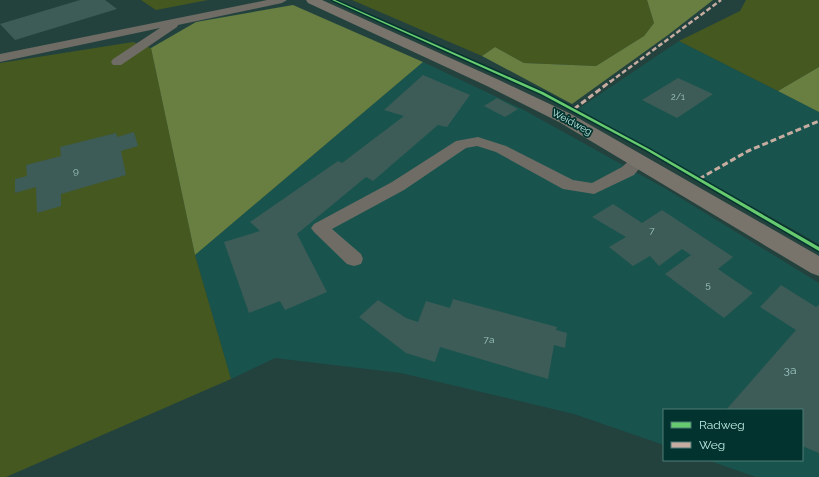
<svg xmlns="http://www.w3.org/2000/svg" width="819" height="477" viewBox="0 0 819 477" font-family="Raleway,sans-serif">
<rect width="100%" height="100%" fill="#23423e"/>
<g fill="#18544d">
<polygon points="679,41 819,112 819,244 578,109"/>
<polygon points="423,62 522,109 666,189 819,283 819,477 756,477 707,460 802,460 802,410 664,410 664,445 574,414 401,373 275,358 231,379 195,255"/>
</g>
<g fill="#455820">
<polygon points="141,0 208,0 156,10"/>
<polygon points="352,0 647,0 654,23 644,36 596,66 524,63 495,47 482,56"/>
<polygon points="746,0 819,0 819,67 778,91 679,41 740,11"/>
<polygon points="133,42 151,48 195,255 231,379 6,477 0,477 0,63"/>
</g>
<g fill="#687f41">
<polygon points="647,0 713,0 668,35 572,104 482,56 495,47 524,63 596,66 644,36 654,23"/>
<polygon points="293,5 423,62 195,255 151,48 196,22"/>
<polygon points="819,67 819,112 778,91"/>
</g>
<g fill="#3d5b57">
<polygon points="80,0 105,0 117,9 15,40 0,24"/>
<polygon points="423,75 470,95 447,127 438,125 373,181 366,177 297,234 327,292 285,310 280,301 249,313 224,242 260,231 250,222 338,161 342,163 404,116 384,110"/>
<polygon points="678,78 713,94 677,118 642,100"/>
<polygon points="497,98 518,109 505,117 484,106"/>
<polygon points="134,132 138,146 121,151 126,175 61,194 61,206 37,213 36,187 15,193 15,179 27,176 26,165 61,156 60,147 116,133 117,137"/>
<polygon points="613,204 642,223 662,210 733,257 718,269 753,293 724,318 665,274 691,255 682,249 659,266 650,256 633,266 609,247 626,237 592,217"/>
<polygon points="781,285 816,307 819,305 819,453 802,446 802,410 726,410 796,330 760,307"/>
<polygon points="453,299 557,327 556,330 567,333 565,348 554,345 548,379 440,347 435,362 406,353 359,317 378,300 406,318 418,322 426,301 450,308"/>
</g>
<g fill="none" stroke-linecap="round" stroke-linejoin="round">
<g fill="#6f6c65" fill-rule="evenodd">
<polygon points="267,0 287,0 282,3 178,25 177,27 121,65 113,65 111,62 113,59 160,28 0,62 0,54"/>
<polygon points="478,137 506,146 573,180 592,183 622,167 633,157 638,155 643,157 646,160 634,175 594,194 563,189 496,152 477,146 466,148 404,190 332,229 361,254 363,259 361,264 354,266 347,264 314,232 311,228 314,224 392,182 456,141"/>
</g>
<polygon fill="#78746c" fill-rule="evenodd" points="306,0 322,0 499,80 571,114 819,256 819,276 811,273 559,122 487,86 308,3"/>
<polyline stroke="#c7aca2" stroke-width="2.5" stroke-dasharray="5 2.5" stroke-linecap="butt" points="610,82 721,0"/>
<g stroke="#c7aca2" stroke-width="3" stroke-dasharray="6 3" stroke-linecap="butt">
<polyline points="574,109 611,81"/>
<polyline points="699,179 748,151 819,121"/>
</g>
<defs>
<polygon id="cycleway" points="332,0 335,0 543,92 649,149 819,247 819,251 646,150 541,94"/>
</defs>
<use href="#cycleway" stroke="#03332e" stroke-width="3"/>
<use href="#cycleway" fill="#67ca6e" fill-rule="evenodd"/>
</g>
<g text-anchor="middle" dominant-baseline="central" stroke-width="3.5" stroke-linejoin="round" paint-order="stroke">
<g font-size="9" fill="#9ec8c2">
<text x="678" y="97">2/1</text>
</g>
<g font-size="10" fill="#bfede5" stroke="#03332e">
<text transform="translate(572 122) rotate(28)">Weidweg</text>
</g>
<g font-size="10" fill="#9ec8c2">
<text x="76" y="170">9</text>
<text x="652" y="230">7</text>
<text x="708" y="284">5</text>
<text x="489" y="339">7a</text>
</g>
<g font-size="12" fill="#9ec8c2">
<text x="790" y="370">3a</text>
</g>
</g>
<rect x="663" y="409" width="140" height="52" fill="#03332e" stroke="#4e7d77"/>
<rect x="671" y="422" width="20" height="6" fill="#67ca6e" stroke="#4e7d77"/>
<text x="699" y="429" font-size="12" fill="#bfede5">Radweg</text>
<rect x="671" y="442" width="20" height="6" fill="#c7aca2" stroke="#4e7d77"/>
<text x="699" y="449" font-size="12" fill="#bfede5">Weg</text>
</svg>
